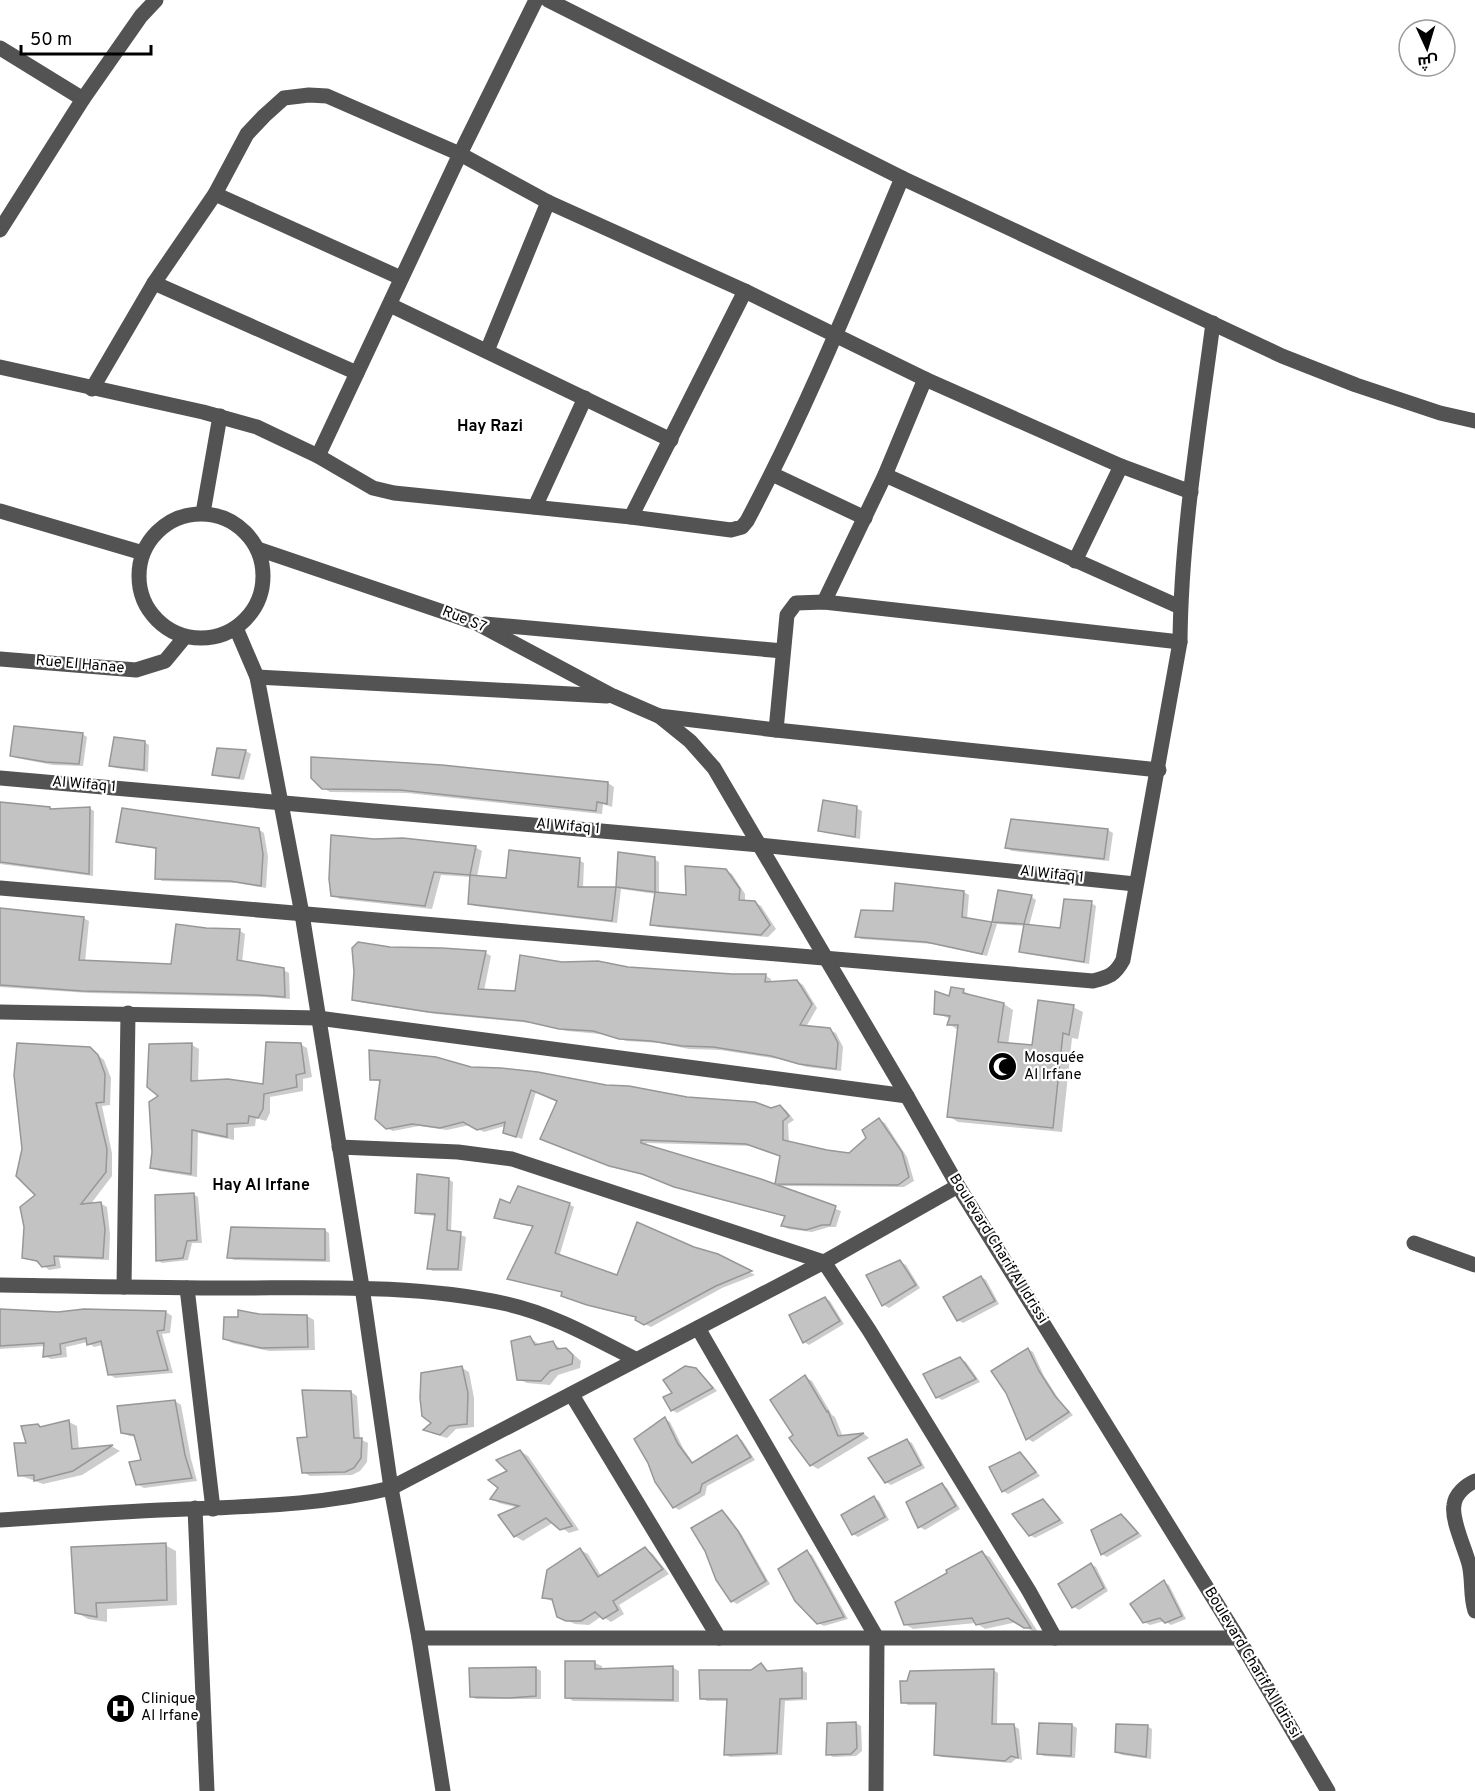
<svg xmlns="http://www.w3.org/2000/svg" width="1475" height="1791" viewBox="0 0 1475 1791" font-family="Overpass,Cairo,sans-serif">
<rect width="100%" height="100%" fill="#fff"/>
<g fill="#0003">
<polygon points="82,734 87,737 83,766 53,765 16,758 11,755"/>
<polygon points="144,742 149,745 148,772 116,768 111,765"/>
<polygon points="246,751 251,754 244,780 219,777 214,774"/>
<polygon points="442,767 608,783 614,787 612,807 603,804 602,814 407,793 330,792 323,788"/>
<polygon points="0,803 49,808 53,810 89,808 94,811 93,876 0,864"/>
<polygon points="856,808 862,811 860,839 825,833 819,830"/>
<polygon points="1012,820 1108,830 1113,833 1109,861 1012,851 1007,848"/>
<polygon points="258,829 264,833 268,857 266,888 236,883 162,881 157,878 158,849 123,844 118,841"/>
<polygon points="475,847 482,851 477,877 507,880 579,860 584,863 583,888 618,888 620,853 654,859 659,862 659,894 687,897 726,871 732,874 745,894 745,902 754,902 761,906 776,929 768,937 658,927 652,924 656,894 621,889 617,923 475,906 469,903 472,877 441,875 432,909 340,899 333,895"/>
<polygon points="964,892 969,895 967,919 993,924 999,892 1032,897 1036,900 1029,926 1061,929 1091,903 1096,906 1089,964 1026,954 1021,951 1025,926 997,924 987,956 933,944 861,939 856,936 894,912"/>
<polygon points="0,909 83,918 89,921 85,962 172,966 240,931 245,934 242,963 283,970 289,973 290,999 264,997 89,993 0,987"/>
<polygon points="389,949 486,953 491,956 484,991 516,992 562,963 732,975 765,975 771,979 771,983 797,981 803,985 817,1008 806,1027 829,1030 836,1033 843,1047 841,1071 807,1067 779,1059 720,1050 689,1049 659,1043 627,1041 600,1034 567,1031 532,1023 436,1014 359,1002 353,999"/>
<polygon points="963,991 973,996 1004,1004 1013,1010 1008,1045 1033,1047 1073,1007 1083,1012 1078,1039 1072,1038 1062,1132 958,1122 949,1116 958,1030 949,1024 951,1019 935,1013 950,998"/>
<polygon points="300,1044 307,1048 312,1077 303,1079 303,1091 270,1097 270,1113 266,1121 256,1118 255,1126 234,1128 234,1140 198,1133 197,1177 159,1171 152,1167 161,1097 192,1045 199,1049 198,1082 264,1085"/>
<polygon points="90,1049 104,1060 111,1078 110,1105 102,1106 112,1153 112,1176 90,1205 100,1203 107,1207 110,1234 109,1260 59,1258 61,1268 49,1270 40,1263 23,1257 37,1196"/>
<polygon points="471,1069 771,1110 780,1106 786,1110 794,1120 788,1124 789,1143 849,1154 867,1138 879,1120 885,1123 907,1157 914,1181 904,1187 782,1186 776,1183 781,1156 753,1146 647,1143 646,1146 760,1180 841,1211 836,1227 829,1227 812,1232 788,1229 783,1226 786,1217 681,1189 650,1177 616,1168 547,1142 542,1139 559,1101 536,1092 522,1139 504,1133 505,1126 484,1132 470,1125 447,1130 419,1126 393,1131 386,1128 381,1082 371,1079"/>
<polygon points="448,1179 453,1182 451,1232 466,1237 462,1271 433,1271 428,1269 436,1216 421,1215 416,1212"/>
<polygon points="193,1194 198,1197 202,1243 192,1243 188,1260 162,1263 157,1260"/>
<polygon points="569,1204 574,1207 559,1257 618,1277 694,1248 717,1255 755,1275 722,1288 651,1327 637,1320 638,1318 594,1307 568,1298 564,1293 509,1278 534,1227 500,1220 496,1218 511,1205"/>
<polygon points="324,1230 329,1233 330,1262 234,1260 229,1257"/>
<polygon points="900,1262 906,1265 920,1288 889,1308 884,1305"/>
<polygon points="981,1277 986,1280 999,1304 963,1323 958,1320"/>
<polygon points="825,1298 830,1301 844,1324 809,1345 804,1342"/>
<polygon points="0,1310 58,1314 166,1312 172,1316 170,1333 162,1334 173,1373 115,1378 109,1374 103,1345 94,1347 88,1342 66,1347 67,1357 51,1359 44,1356 45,1346 0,1349"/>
<polygon points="259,1316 307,1316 314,1320 315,1350 269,1351 232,1343 225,1339"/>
<polygon points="530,1338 540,1345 553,1343 562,1350 574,1355 581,1361 580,1368 558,1375 550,1385 527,1383 519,1379"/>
<polygon points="1028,1349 1033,1352 1044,1376 1060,1401 1073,1415 1033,1442 1028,1439 1007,1392"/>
<polygon points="960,1359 966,1362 980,1382 942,1400 937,1397"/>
<polygon points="462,1368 469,1372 474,1398 474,1427 456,1429 447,1438 431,1433 425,1430 433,1423"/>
<polygon points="696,1369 701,1373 717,1391 677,1413 672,1410 675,1394"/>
<polygon points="805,1377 812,1381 832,1415 835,1417 843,1437 864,1434 869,1438 818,1469 811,1465 796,1436"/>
<polygon points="351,1392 357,1396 360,1439 368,1443 367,1462 360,1471 352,1475 310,1476 303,1472 309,1439"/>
<polygon points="175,1401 181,1405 191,1459 197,1481 144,1488 137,1484 143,1462 136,1437 129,1436 122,1432"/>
<polygon points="665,1419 670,1422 683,1448 694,1464 737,1437 742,1440 755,1460 707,1486 705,1495 679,1510 674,1507"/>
<polygon points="69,1422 77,1426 79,1450 113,1447 120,1451 82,1475 43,1484 19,1475 42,1428"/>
<polygon points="907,1440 912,1443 925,1468 891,1485 886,1482"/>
<polygon points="520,1451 528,1456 579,1530 569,1533 554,1522 523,1541 515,1536 519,1508 499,1503 492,1498 510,1472"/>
<polygon points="1020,1454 1025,1457 1040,1476 1008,1494 1003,1491"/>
<polygon points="942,1485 947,1488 960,1509 925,1530 920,1527"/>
<polygon points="874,1498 879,1501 889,1520 858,1537 853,1534"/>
<polygon points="1043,1501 1048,1504 1064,1523 1035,1538 1030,1535"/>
<polygon points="722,1512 727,1515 742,1535 770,1584 737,1604 732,1601"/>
<polygon points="1121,1515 1126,1518 1142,1536 1107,1557 1102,1554"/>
<polygon points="165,1545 176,1551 177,1605 107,1609 107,1622 88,1619 76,1612"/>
<polygon points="645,1549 652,1553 669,1574 619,1605 624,1614 611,1622 602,1616 589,1625 575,1624 566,1620 555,1602 543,1598 580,1550 588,1554 601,1576"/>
<polygon points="807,1552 812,1555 848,1619 824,1626 818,1623"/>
<polygon points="982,1553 990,1557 1038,1632 1034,1632 1017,1622 985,1629 976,1623 913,1629 905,1624"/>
<polygon points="1091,1564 1096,1567 1108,1591 1079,1610 1074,1607 1060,1584"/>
<polygon points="1164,1582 1169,1585 1186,1619 1171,1625 1165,1621 1150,1625 1144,1622"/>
<polygon points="566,1663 595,1663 602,1666 602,1671 672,1667 679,1671 679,1702 573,1701 567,1697"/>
<polygon points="761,1665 769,1672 802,1670 807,1673 807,1700 785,1701 782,1755 730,1757 725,1754 729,1701 707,1701 702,1698"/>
<polygon points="536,1668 541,1671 541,1699 476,1699 471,1696"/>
<polygon points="993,1670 998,1673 997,1725 1014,1726 1019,1729 1022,1760 1017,1758 1011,1763 941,1757 936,1754 937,1705 908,1705 903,1702"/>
<polygon points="856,1723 861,1726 862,1751 856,1756 833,1757 828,1754"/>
<polygon points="1072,1725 1077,1728 1075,1758 1044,1756 1038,1753"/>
<polygon points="1147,1726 1152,1729 1151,1759 1122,1755 1117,1752"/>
</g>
<g fill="#c3c3c3" stroke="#979797" stroke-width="1.5">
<polygon points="14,726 83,733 79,764 46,762 10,756"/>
<polygon points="114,737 145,741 144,770 109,766"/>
<polygon points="217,748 246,750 239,778 212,775"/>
<polygon points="311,757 442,765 608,782 607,804 597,802 596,811 400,790 322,789 311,778"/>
<polygon points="823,800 857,806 855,837 818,831"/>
<polygon points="0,802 50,807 50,809 90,807 89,874 0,862"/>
<polygon points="122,808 259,828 263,854 261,886 230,881 155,879 156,848 116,842"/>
<polygon points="1011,819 1108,829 1104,859 1005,848"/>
<polygon points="331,835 374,839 403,838 476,846 470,875 434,872 425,906 331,896 329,879"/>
<polygon points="509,850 580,858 578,887 616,887 612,921 468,904 470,875 506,878"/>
<polygon points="618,852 655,857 655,892 616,887"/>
<polygon points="685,866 726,869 740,889 739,900 755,901 770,925 761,935 650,925 655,892 686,895"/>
<polygon points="895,883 964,891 962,917 992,922 982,954 926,942 855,937 861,910 893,911"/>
<polygon points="998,890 1032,895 1024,924 992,922"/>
<polygon points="1064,899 1092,901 1084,962 1019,952 1024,924 1060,928"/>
<polygon points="0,908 84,917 79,960 171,964 176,924 206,928 240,929 237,960 284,968 285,997 258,995 82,991 0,985"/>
<polygon points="358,942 390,947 442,948 486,951 478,989 515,991 520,955 562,962 598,961 628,967 732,974 766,974 765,982 797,980 812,1004 800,1025 830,1028 838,1043 836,1069 799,1064 771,1056 713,1047 682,1046 651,1041 619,1039 593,1031 559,1029 524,1021 429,1012 352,1000 354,972 352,948"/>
<polygon points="951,987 964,989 963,993 1004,1003 998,1042 1032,1045 1038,1000 1074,1005 1069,1035 1063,1033 1053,1128 947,1117 958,1025 947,1025 950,1016 934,1014 935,991 949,996"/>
<polygon points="266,1042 301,1043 305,1073 296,1075 297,1087 264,1094 263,1109 258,1118 249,1116 248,1123 227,1124 227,1137 192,1130 191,1174 150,1168 152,1152 149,1102 158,1096 147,1087 149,1044 192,1043 191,1081 228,1079 263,1084"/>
<polygon points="17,1043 90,1047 98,1055 105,1074 104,1102 96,1103 107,1149 106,1172 81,1204 101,1202 105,1229 103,1258 54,1256 55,1265 42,1267 37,1261 22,1258 24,1227 20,1207 35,1195 16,1176 22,1149 14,1075"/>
<polygon points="369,1050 436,1057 471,1067 501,1068 538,1072 606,1085 629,1086 687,1097 755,1102 771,1108 780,1105 789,1116 783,1121 783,1140 827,1150 849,1153 866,1138 862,1130 879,1118 902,1152 909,1177 898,1185 775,1184 780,1156 746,1144 641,1140 641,1143 761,1179 836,1206 830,1225 822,1225 806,1230 781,1226 785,1216 674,1187 642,1174 609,1166 540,1139 557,1101 531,1090 516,1137 503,1133 505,1122 477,1130 463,1122 440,1128 412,1124 386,1129 375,1119 380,1080 370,1080"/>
<polygon points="417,1174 449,1178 447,1230 461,1232 458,1269 427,1269 435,1214 415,1213"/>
<polygon points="518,1186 570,1203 555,1253 617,1275 637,1222 694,1247 718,1254 752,1271 716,1286 644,1325 635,1320 636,1317 587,1305 561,1296 562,1292 507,1279 533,1226 494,1218 500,1199 510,1203"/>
<polygon points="194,1193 197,1240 187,1241 183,1258 156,1261 155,1195"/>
<polygon points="231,1227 325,1229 325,1260 227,1258"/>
<polygon points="900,1260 916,1285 882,1306 866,1275"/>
<polygon points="981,1276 995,1301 957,1321 943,1297"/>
<polygon points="825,1297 840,1321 803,1343 789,1315"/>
<polygon points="0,1309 58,1312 84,1309 166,1311 164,1330 157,1331 168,1370 108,1375 101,1341 87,1345 86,1338 60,1344 61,1354 43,1357 44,1343 0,1346"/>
<polygon points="238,1310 259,1314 307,1315 308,1347 261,1348 223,1339 224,1317 238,1317"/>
<polygon points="530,1336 535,1345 553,1341 557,1349 566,1348 573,1355 572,1364 550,1371 541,1381 517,1380 511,1341"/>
<polygon points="1028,1348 1039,1371 1055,1396 1069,1412 1026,1440 1006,1393 991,1371"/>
<polygon points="960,1357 976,1379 936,1398 923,1374"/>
<polygon points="462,1366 468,1393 467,1424 449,1426 440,1435 423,1430 431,1423 422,1416 420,1398 421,1373"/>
<polygon points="685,1366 696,1368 713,1388 671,1411 663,1397 672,1393 663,1380"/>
<polygon points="805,1375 827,1412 828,1411 838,1436 864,1433 810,1466 789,1438 793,1435 770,1400"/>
<polygon points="302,1390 351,1391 354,1438 362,1438 361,1458 354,1468 345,1472 302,1473 297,1438 307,1437"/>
<polygon points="175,1400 185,1455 192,1478 136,1485 129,1462 141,1460 134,1435 121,1433 117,1406"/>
<polygon points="665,1417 678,1444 692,1463 737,1435 751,1457 702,1484 700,1492 673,1508 655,1482 648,1463 634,1439"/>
<polygon points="69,1420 72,1449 113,1445 73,1471 34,1481 34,1475 18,1476 14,1443 26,1443 21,1426 38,1424 40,1427"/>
<polygon points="907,1439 921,1465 885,1483 868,1458"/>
<polygon points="520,1450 572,1526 560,1530 546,1518 514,1537 498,1515 519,1506 490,1499 498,1488 488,1480 507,1471 496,1460"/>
<polygon points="1020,1452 1036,1472 1002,1492 989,1467"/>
<polygon points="942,1483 956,1506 918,1528 906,1502"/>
<polygon points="874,1496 885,1517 852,1535 841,1515"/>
<polygon points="1043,1499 1060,1520 1029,1536 1012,1514"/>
<polygon points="722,1510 738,1531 766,1581 731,1602 716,1580 705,1551 691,1528"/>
<polygon points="1121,1514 1138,1533 1101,1555 1091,1530"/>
<polygon points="166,1543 167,1600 96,1603 97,1617 75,1613 71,1547"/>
<polygon points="645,1547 663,1569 613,1601 618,1610 603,1619 595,1612 581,1621 566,1621 557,1617 552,1599 542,1598 547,1570 580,1548 598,1577"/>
<polygon points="807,1550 826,1584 844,1617 817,1624 795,1601 778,1569"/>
<polygon points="982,1551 1031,1628 1024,1628 1008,1618 976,1625 972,1618 904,1625 895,1602 947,1573 946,1570"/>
<polygon points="1091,1563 1104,1588 1072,1608 1058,1584"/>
<polygon points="1164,1580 1182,1616 1165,1623 1160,1618 1143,1623 1130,1604"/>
<polygon points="565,1661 595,1661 595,1669 673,1666 673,1700 565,1698"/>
<polygon points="761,1663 767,1671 802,1668 802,1698 780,1699 777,1753 724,1755 727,1699 700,1699 699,1670 751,1670"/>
<polygon points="536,1667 536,1696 509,1698 470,1697 469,1668"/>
<polygon points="994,1669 992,1724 1014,1724 1018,1758 1011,1756 1005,1761 934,1755 936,1703 901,1703 900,1681 907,1681 910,1671"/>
<polygon points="856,1722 857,1748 851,1754 826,1755 827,1723"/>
<polygon points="1039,1723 1072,1724 1071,1756 1037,1754"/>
<polygon points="1116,1724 1148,1725 1146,1757 1115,1752"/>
</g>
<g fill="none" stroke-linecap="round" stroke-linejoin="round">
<g stroke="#535353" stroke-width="15">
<polyline points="548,0 902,178 1282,356 1356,385 1440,413 1475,421"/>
<polyline points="0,48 83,99"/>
<polyline points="215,194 401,278"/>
<polyline points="0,230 83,99 141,16 156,0"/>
<polyline points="154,283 357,373"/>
<polyline points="390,305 671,440"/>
<polyline points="487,351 548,202"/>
<path d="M 0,367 L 203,412 L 257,427 L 318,456 L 373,488 L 394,493 L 631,517 L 731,530 L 742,527 L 747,521 C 806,410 853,294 902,178"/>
<polyline points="92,389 154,283 215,194 247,134 264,116 284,98 309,95 327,96 460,154 548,202 745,291 925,379 1121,466 1191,492"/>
<polyline points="318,456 460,154 536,0"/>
<polyline points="772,474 865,518"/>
<polyline points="885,475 1180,607"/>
<polyline points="535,507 585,398"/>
<polyline points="0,511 143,553"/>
<polyline points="203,513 220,416"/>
<circle cx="201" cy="576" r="62"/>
<polyline points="631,517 745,291"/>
<polyline points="258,549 476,623 613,696 659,716 690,741 714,768 907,1096 958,1186 1238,1638 1328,1791"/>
<polyline points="1075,561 1121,466"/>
<polyline points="824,602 885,475 925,379"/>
<polyline points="485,624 783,651"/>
<polyline points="236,628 257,677 302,914 362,1287 391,1488 419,1638 443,1791"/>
<polyline points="0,659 136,670 165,661 184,638"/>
<polyline points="257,677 607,696"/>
<polyline points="659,716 776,730 1159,770"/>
<polyline points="776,730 787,615 796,603 824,602 1180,642"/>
<polyline points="0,778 760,845 1135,884"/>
<path d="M 0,888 L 1093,981 C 1109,977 1115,975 1123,960 L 1180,642 C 1181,535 1199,429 1213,323"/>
<polyline points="0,1012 318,1018 907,1096"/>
<polyline points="339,1147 458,1152 512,1159 824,1262 869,1330 1029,1591 1055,1638"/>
<polyline points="1414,1243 1475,1265"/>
<path d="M 0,1285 C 77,1286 154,1288 231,1288 C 324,1288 415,1284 507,1304 C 552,1314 594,1338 635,1359"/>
<polyline points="124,1287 128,1013"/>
<polyline points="187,1288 213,1509"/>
<polyline points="698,1328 877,1638 876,1791"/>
<polyline points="572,1395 719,1638"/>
<path d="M 1475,1481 C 1466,1485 1455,1494 1454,1505 C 1451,1520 1465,1548 1469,1564 C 1473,1580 1470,1596 1475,1611"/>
<polyline points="195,1508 207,1791"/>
<path d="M 0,1520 C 62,1516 125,1511 187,1509 C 257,1506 322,1505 391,1488 L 824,1262 L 958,1186"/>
<polyline points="419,1638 1238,1638"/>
</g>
</g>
<defs>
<symbol id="mosque-disc" viewBox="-11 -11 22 22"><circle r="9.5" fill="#000" stroke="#fff"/><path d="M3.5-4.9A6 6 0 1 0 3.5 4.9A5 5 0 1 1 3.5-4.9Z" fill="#fff"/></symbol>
<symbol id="hospital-disc" viewBox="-11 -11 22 22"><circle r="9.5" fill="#000" stroke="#fff"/><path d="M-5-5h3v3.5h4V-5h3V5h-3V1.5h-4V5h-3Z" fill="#fff"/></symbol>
</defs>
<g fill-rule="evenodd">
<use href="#mosque-disc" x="986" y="1050" width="33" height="33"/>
<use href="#hospital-disc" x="104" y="1692" width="33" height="33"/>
</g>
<g text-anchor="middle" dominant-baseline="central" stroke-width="4.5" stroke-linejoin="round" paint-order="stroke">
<g font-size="15" fill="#000" stroke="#fff">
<text transform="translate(464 620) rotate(22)">Rue S7</text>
<text transform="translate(80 665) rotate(5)">Rue El Hanae</text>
<text transform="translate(84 785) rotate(5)">Al Wifaq 1</text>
<text transform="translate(568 827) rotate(5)">Al Wifaq 1</text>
<text transform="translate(1052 875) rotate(6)">Al Wifaq 1</text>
<text transform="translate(998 1249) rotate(58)">Boulevard Charif Al Idrissi</text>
<text transform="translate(1252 1663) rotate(59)">Boulevard Charif Al Idrissi</text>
</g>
<g font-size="15" fill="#000" stroke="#fff" text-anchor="start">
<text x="1024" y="1058">Mosquée<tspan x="1024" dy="17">Al Irfane</tspan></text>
<text x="141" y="1699">Clinique<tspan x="141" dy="17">Al Irfane</tspan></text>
</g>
<g font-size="16" font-weight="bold" fill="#000" stroke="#fff">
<text x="490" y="427">Hay Razi</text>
<text x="261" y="1186">Hay Al Irfane</text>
</g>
</g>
<g transform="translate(1427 48) rotate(176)"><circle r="28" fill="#ffffff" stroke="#999999" stroke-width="1.5"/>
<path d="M0-4.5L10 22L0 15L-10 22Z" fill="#000000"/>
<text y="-9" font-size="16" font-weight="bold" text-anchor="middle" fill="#000000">ش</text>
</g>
<path d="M21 45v9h130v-9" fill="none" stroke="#000000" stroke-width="3"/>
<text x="30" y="45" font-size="18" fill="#000000" stroke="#ffffff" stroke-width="4.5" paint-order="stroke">50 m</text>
</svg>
